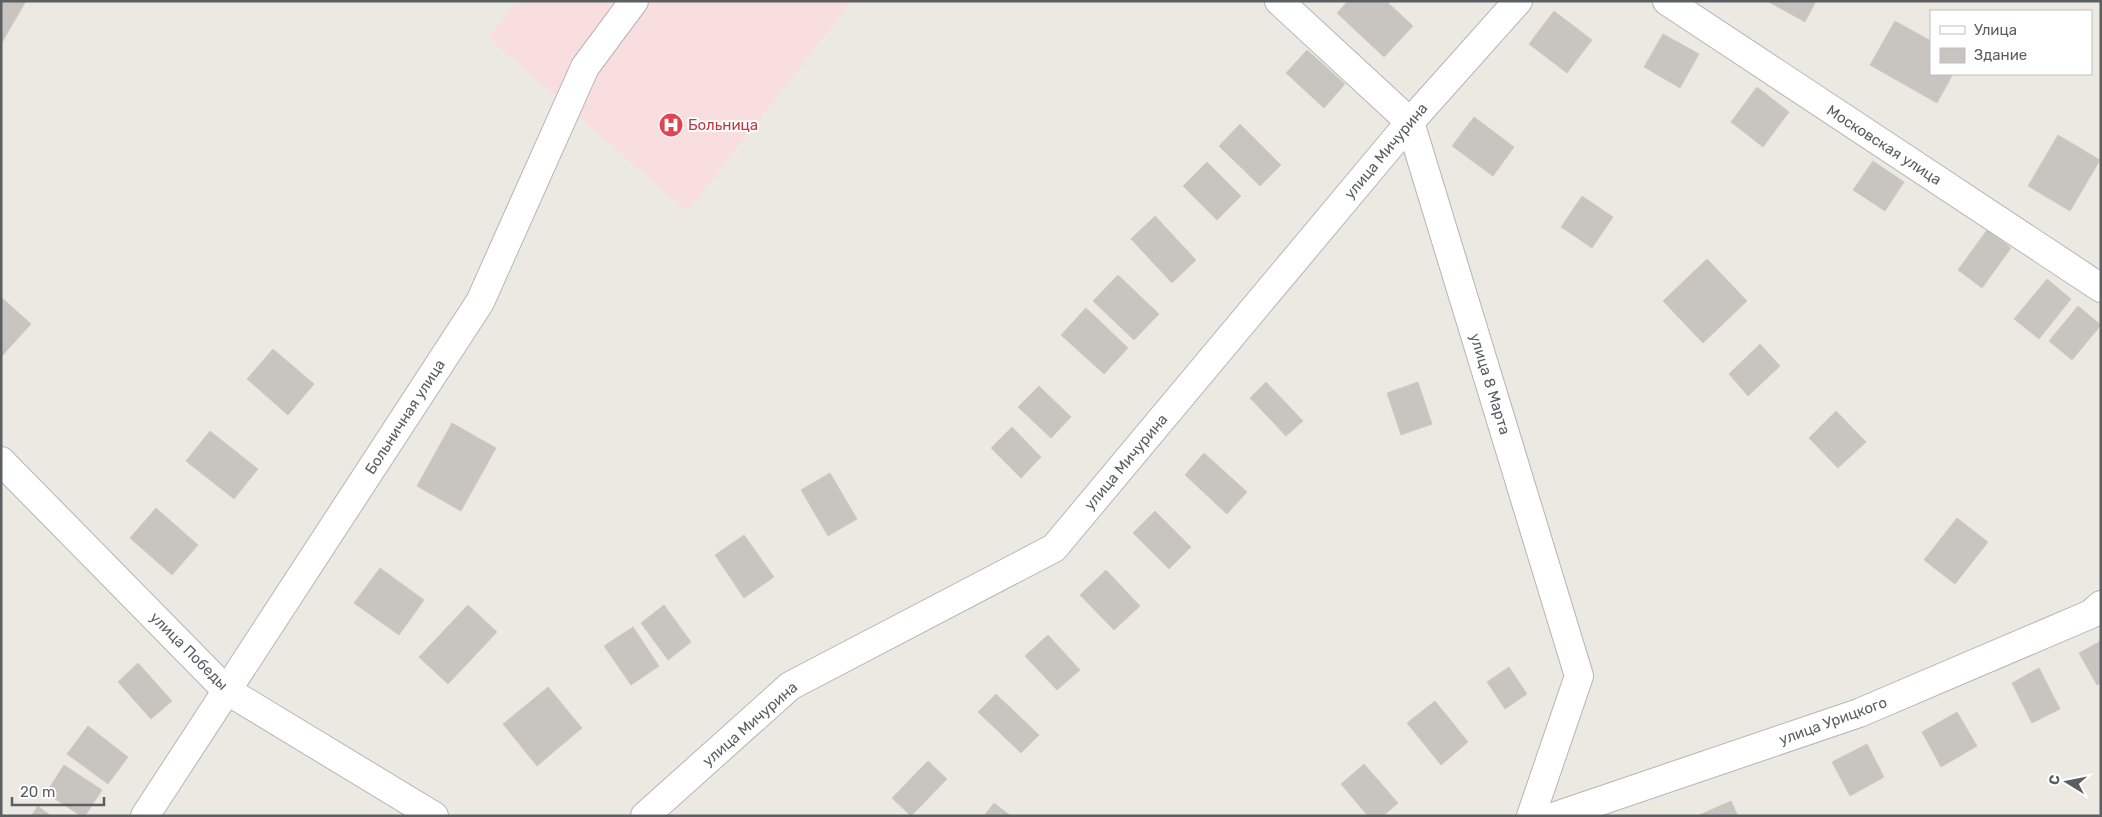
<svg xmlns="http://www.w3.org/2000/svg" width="2102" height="817" viewBox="0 0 2102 817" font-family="Rubik,sans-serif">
<rect width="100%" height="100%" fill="#ece9e2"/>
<polygon fill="#f9dedf" points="517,1 852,1 687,211 489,38"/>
<g fill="#c8c4c0" stroke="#d1cac1">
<polygon points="1,1 26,1 1,44"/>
<polygon points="1348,1 1386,1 1413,26 1384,57 1337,13"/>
<polygon points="1767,1 1816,1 1805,22"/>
<polygon points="1554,11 1592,40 1567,73 1529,44"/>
<polygon points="1895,21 1931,41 1931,74 1953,74 1937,103 1870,65"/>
<polygon points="1663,34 1699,54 1680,88 1644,67"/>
<polygon points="1307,50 1345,84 1324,108 1286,73"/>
<polygon points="1757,87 1789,112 1763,147 1731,122"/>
<polygon points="1474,117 1514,147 1493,176 1452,146"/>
<polygon points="1240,124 1281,165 1260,186 1219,146"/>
<polygon points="2058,135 2100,160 2070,211 2028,186"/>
<polygon points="1873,161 1904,182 1885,211 1853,190"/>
<polygon points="1207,162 1241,196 1217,220 1183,186"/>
<polygon points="1582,196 1613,217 1592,248 1561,227"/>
<polygon points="1155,216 1196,260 1172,283 1131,239"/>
<polygon points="1987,230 2011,248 1982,288 1958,270"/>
<polygon points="1707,259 1747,301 1703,343 1663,301"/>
<polygon points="1118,275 1159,314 1134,340 1093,301"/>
<polygon points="2047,279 2071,299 2039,339 2014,319"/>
<polygon points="1,297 31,324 1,357"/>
<polygon points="2078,306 2101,325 2072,360 2049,341"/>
<polygon points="1086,308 1128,348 1104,374 1061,335"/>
<polygon points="1760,344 1780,366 1748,396 1729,374"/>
<polygon points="273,349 314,384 288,415 247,379"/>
<polygon points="1266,382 1303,421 1286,436 1250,398"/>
<polygon points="1418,382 1432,424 1401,435 1387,393"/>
<polygon points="1039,386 1071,417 1051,438 1018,407"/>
<polygon points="1836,411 1866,442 1838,468 1809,438"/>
<polygon points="452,423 496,448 461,511 417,486"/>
<polygon points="1012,427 1041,457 1021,478 991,448"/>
<polygon points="210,431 258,469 234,499 186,461"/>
<polygon points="1204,453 1247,492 1227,514 1185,475"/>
<polygon points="830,473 857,519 828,536 801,490"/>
<polygon points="156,508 198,545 172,575 130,538"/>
<polygon points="1155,511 1191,547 1169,569 1133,533"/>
<polygon points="1957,518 1988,542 1955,584 1924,560"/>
<polygon points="744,535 774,577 744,598 715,555"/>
<polygon points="380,568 424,600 399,635 354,603"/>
<polygon points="1106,570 1140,606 1114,630 1080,595"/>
<polygon points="468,605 497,632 448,684 419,657"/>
<polygon points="664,605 691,642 668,660 641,623"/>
<polygon points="633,627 659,666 631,685 604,646"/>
<polygon points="1048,635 1080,670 1057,690 1025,656"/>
<polygon points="2101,641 2101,683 2097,685 2079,653"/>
<polygon points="138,663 172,701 151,719 118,682"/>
<polygon points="1509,667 1527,694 1505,709 1487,682"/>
<polygon points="2039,668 2060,709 2032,723 2012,683"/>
<polygon points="548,687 582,728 537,766 503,724"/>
<polygon points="996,694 1039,735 1021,753 978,712"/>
<polygon points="1435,701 1468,742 1441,765 1407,723"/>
<polygon points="1957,712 1977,746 1941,767 1922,732"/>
<polygon points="88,726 128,757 108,784 67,754"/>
<polygon points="1867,744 1884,777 1850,796 1832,762"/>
<polygon points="928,761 947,779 911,816 892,798"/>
<polygon points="1364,764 1398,803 1383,816 1368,816 1341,784"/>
<polygon points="64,765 102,790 85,816 81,816 46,793"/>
<polygon points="1731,801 1738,816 1697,816"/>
<polygon points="994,803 1011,816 984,816"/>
<polygon points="38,806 51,816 31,816"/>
</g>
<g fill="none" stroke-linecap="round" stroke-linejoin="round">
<defs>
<g id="street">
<polyline points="1279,1 1410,122 1579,676 1531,816"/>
<polyline points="1667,1 2101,288"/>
<polyline points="1,461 226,690 434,816"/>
<polyline points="145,816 480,302 585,67 634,1"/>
<polyline points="645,816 790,686 1054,548 1410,122 1518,1"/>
<polyline points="1556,816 1859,713 2091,614 2101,605"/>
</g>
</defs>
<use href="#street" stroke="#b3b5b9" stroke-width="30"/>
<use href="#street" stroke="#fff" stroke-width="28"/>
</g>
<defs>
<symbol id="hospital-disc" viewBox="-11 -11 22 22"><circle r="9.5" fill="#e0444e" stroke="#fff"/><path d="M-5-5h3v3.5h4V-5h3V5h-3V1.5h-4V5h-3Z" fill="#fff"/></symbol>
</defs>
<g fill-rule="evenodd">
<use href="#hospital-disc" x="657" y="111" width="28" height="28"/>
</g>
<g text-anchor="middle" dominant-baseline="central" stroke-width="4" stroke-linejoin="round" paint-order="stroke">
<g font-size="15" fill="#be3a42" stroke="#fff" text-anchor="start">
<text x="688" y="125">Больница</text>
</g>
<g font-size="15" fill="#5a5f62" stroke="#fff">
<text transform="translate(1884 145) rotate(33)">Московская улица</text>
<text transform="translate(1386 151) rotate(-50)">улица Мичурина</text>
<text transform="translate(1490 384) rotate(73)">улица 8 Марта</text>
<text transform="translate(405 417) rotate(-57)">Больничная улица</text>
<text transform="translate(1126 462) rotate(-50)">улица Мичурина</text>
<text transform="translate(189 651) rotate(45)">улица Победы</text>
<text transform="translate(1833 721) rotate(-20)">улица Урицкого</text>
<text transform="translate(750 724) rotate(-41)">улица Мичурина</text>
</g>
</g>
<rect width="2102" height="817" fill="none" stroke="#5a5f62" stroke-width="5"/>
<rect x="1930" y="10" width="162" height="65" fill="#ffffff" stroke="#bdbfc0"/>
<rect x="1940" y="26" width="25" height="8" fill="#ffffff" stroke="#bdbfc0"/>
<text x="1974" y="35" font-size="15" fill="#5a5f62">Улица</text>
<rect x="1940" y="48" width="25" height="15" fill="#c8c4c0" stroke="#bdbfc0"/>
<text x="1974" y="60" font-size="15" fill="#5a5f62">Здание</text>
<g transform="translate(2067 782) rotate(280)" stroke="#ffffff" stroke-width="4" paint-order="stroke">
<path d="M0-4L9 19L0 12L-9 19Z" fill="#5a5f62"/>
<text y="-8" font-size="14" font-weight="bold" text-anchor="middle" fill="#5a5f62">С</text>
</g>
<path d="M12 797v8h92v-8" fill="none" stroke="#5a5f62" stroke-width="2.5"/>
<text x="20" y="797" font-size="15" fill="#5a5f62" stroke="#ffffff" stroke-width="4" paint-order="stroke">20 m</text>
</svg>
